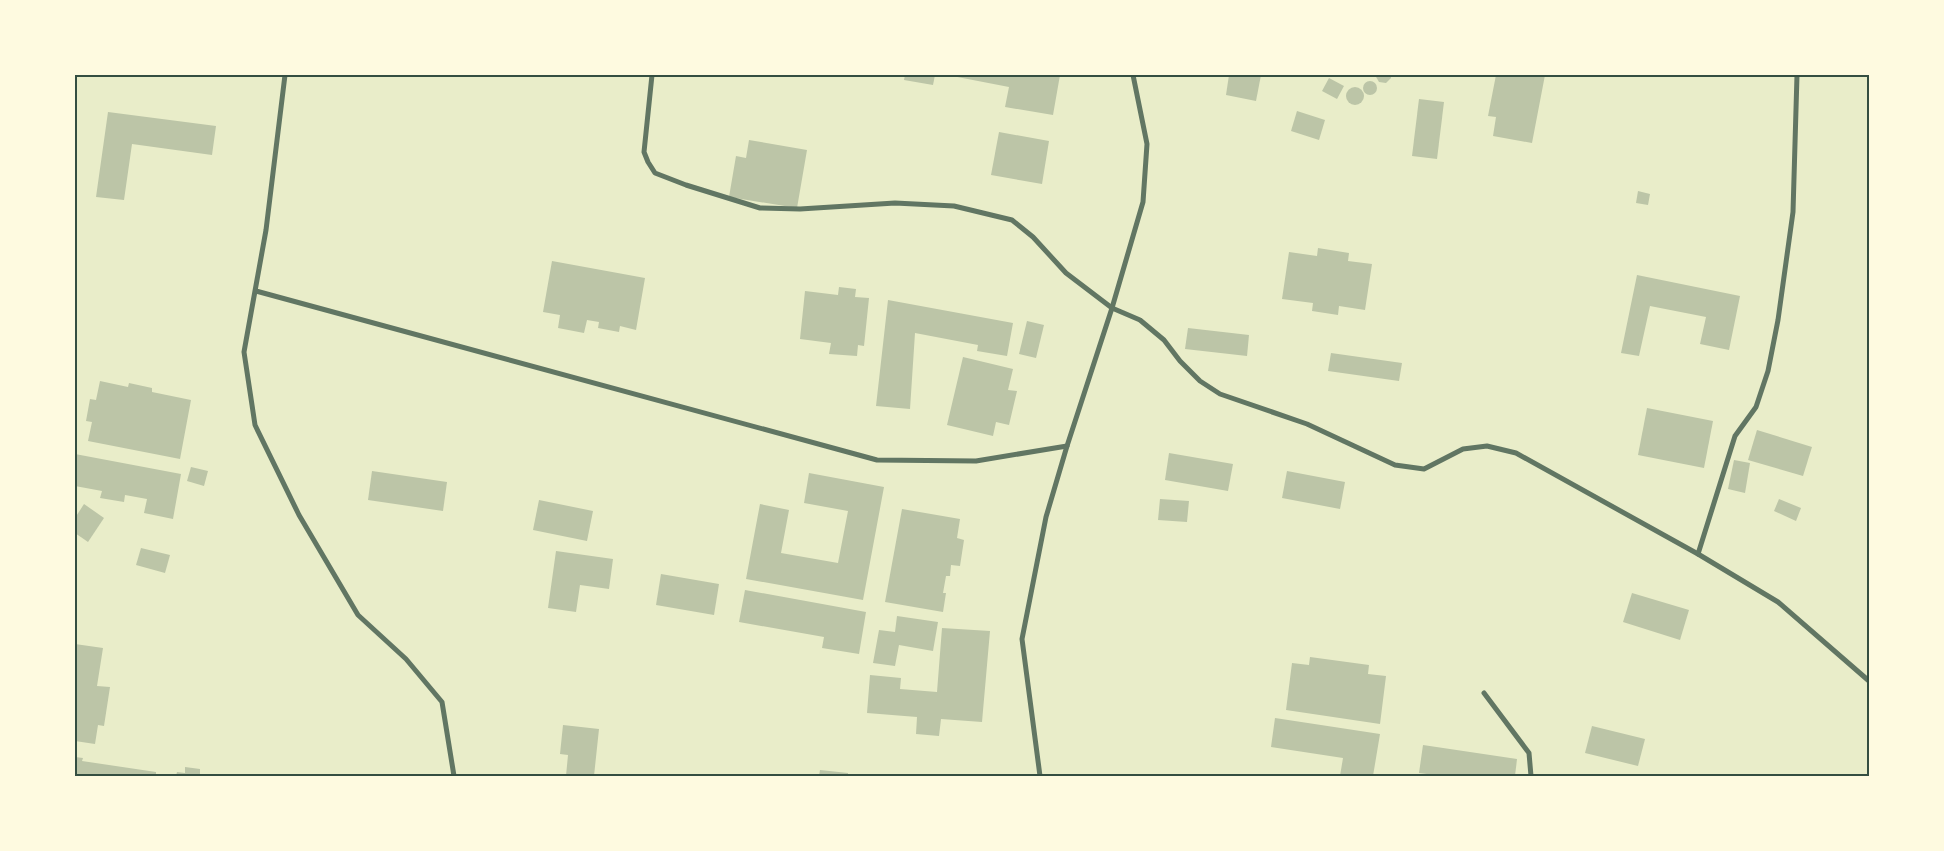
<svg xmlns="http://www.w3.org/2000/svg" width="1944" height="851" viewBox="0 0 1944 851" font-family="'Golos Text',sans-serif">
<rect width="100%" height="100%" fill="#e9edc9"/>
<g fill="#bcc5a7">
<polygon points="905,75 935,75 933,85 904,80"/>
<polygon points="947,75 1060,75 1053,115 1005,107 1009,87"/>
<polygon points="1229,75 1261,75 1256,101 1226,95"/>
<polygon points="1375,75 1391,75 1391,78 1386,83 1379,82"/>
<polygon points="1496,75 1545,75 1532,143 1493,136 1496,117 1488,116"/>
<polygon points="1329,78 1344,86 1337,99 1322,91"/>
<circle cx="1370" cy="88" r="7"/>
<circle cx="1355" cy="96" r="9"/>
<polygon points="1419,99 1444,102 1437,159 1412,156"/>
<polygon points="1297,111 1325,120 1319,140 1291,131"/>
<polygon points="108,112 216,126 212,155 132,144 124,200 96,197"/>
<polygon points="999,132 1049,141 1042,184 991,175"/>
<polygon points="749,140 807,150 797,208 729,197 736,156 746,158"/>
<polygon points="1638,191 1650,194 1648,205 1636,203"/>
<polygon points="1318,248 1349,253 1348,261 1372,264 1365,310 1339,306 1338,315 1312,311 1313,303 1282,299 1289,252 1317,256"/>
<polygon points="552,261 645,278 636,330 620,326 619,332 598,328 599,322 587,320 584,333 558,328 560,315 543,312"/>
<polygon points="1637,275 1740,296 1729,350 1700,344 1706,317 1650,306 1639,356 1621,353"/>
<polygon points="839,287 856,289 855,297 869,298 864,346 858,345 857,356 829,354 831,343 800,339 805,291 838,295"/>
<polygon points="888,300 1013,323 1007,356 977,351 978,345 915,333 910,409 876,406"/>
<polygon points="1027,321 1044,325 1036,358 1019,354"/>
<polygon points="1188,328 1249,335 1247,356 1185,349"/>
<polygon points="1331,353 1402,363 1399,381 1328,371"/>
<polygon points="963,357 1013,369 1008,390 1017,391 1009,425 996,422 993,436 947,425"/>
<polygon points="100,381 128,387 129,383 152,388 152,392 191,400 180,459 88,441 92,422 86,421 90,399 96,400"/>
<polygon points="1647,408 1713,421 1704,468 1638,455"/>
<polygon points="1757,430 1812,447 1803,476 1748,460"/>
<polygon points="1169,453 1233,464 1228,491 1165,480"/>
<polygon points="75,454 181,474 173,519 144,513 147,499 125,495 124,502 100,498 102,491 75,486"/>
<polygon points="1734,460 1750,463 1745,493 1728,489"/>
<polygon points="191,467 208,471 204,486 187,481"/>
<polygon points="372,471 447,482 443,511 368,500"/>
<polygon points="1287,471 1345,482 1340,509 1282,498"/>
<polygon points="809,473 884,487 863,600 746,579 760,504 789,510 781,553 838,563 848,511 804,503"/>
<polygon points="1160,499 1189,501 1187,522 1158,520"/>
<polygon points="1779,499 1801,508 1796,521 1774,511"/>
<polygon points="539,500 593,511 587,541 533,530"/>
<polygon points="84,504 104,518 88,542 75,533 75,518"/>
<polygon points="902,509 960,519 957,538 964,540 960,566 951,565 950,576 946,576 943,593 946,593 943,612 885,602"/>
<polygon points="141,548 170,555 165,573 136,565"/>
<polygon points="556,551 613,559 609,589 580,585 576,612 548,608"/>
<polygon points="661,574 719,584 714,615 656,605"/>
<polygon points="745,590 866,612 859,654 822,648 824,637 739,622"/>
<polygon points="1632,593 1689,610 1680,640 1623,622"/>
<polygon points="897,616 938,622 933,651 899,645 895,666 873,663 879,630 895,632"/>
<polygon points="942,628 990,631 982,722 941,719 939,736 916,734 917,717 867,713 870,675 901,678 900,689 937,692"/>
<polygon points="75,644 103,648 97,686 110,687 104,726 98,725 95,744 75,741"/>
<polygon points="1310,657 1369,665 1368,674 1386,676 1380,724 1286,710 1292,663 1309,665"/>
<polygon points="1275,718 1380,734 1373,776 1340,776 1343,758 1271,747"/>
<polygon points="563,725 599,729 594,776 566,776 568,755 560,754"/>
<polygon points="1592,726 1645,739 1638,766 1585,753"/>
<polygon points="1423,745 1517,759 1515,776 1442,776 1419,773"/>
<polygon points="75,757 83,758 82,761 156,772 156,776 75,776"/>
<polygon points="185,767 200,769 200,776 176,776 177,772 185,773"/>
<polygon points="820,770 848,773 848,776 819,776"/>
</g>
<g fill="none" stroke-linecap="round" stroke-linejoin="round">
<g stroke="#617663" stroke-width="5">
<polyline points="285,75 266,230 244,352 255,425 299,515 358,615 406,659 442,702 454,776"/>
<polyline points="1133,75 1147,144 1143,202 1112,308 1140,320 1164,340 1180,361 1200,381 1220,394 1307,424 1395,465 1424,469 1463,449 1487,446 1516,453 1698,554 1778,602 1869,681"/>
<polyline points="256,291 877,460 976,461 1067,446 1112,308 1066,273 1033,237 1012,220 954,206 895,203 800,209 760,208 686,185 655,173 648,162 644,152 652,75"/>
<polyline points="1698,554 1735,436 1756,407 1768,371 1778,320 1793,212 1797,75"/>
<polyline points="1484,693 1529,753 1531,776"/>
<polyline points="1040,776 1022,639 1046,517 1067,446"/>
</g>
</g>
<rect width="1944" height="851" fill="none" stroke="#fefae0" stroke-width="152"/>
<rect x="76" y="76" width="1792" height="699" fill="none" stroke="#344e41" stroke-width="2"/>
</svg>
